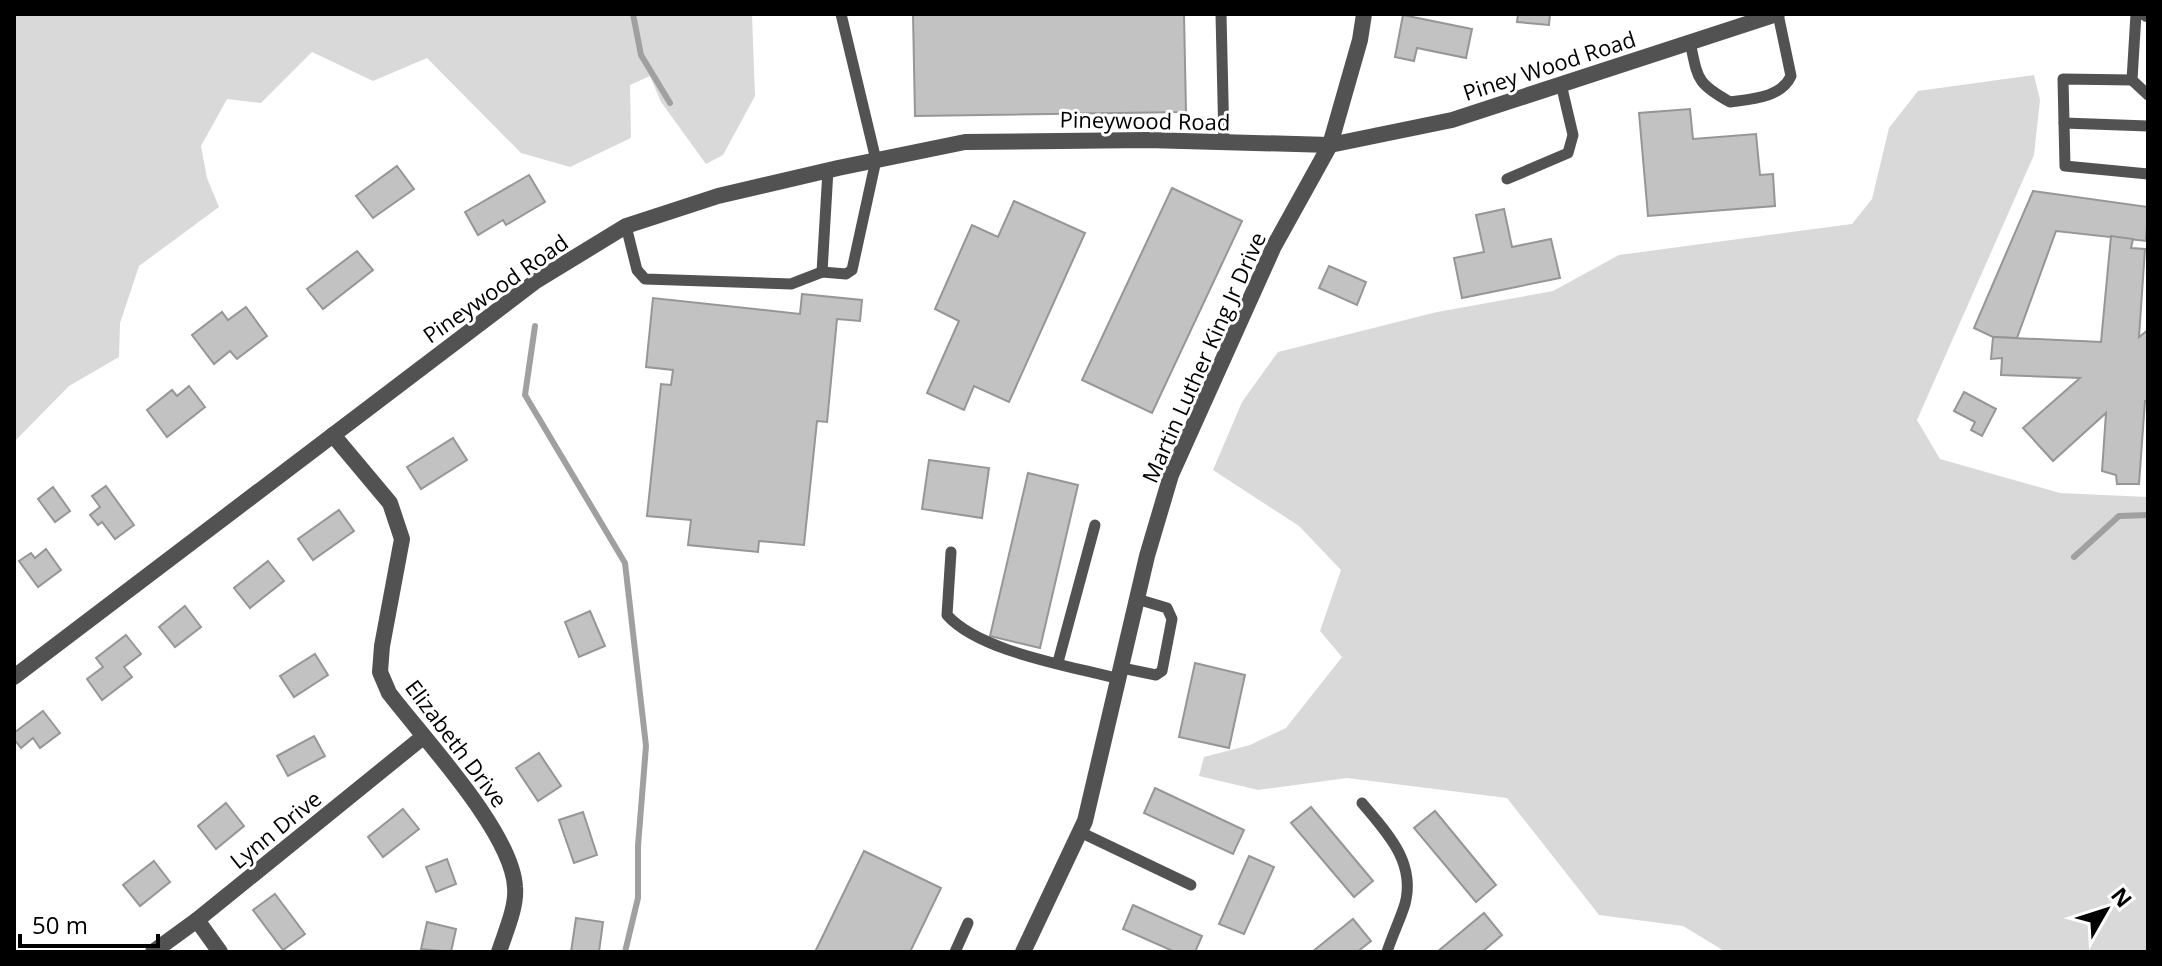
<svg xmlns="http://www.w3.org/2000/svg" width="2162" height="966" viewBox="0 0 2162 966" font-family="'Open Sans',sans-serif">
<rect width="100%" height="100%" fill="#fff"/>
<g fill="#d9d9d9">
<polygon points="14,14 752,14 755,96 723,155 706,164 661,102 650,76 630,85 631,138 570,167 521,153 427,58 373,81 312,52 261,103 227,99 201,146 207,178 219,207 139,266 120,323 119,357 69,386 14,442"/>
<polygon points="2034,75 2040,100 2034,155 1917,420 1940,459 2060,493 2148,497 2148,952 1726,952 1683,926 1599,915 1507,798 1347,778 1258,790 1199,776 1204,757 1250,745 1286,728 1342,657 1320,631 1341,570 1299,526 1213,470 1242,402 1278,352 1437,312 1553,291 1619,255 1852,224 1872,199 1889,128 1918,91"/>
</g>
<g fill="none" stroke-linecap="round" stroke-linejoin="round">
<g stroke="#a0a0a0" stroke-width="6">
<polyline points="633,14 641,55 670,103"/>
<polyline points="535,326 525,395 625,563 646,746 638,846 638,898 625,952"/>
<polyline points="2074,557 2119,516 2148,515"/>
</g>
</g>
<g fill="#c2c2c2" stroke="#969696" stroke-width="2">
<polygon points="913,14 1184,14 1186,112 915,116"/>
<polygon points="1518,14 1550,14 1549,25 1517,22"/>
<polygon points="1403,15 1472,29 1466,58 1417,48 1414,61 1395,57"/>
<polygon points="1690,109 1693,139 1756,134 1760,175 1773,174 1775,206 1648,216 1639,113"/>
<polygon points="397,166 414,189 373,218 356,196"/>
<polygon points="529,175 545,202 506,225 503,220 478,235 465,212"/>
<polygon points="1172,188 1242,221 1152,413 1082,380"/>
<polygon points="2033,191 2148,207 2146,241 2056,231 2017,338 1993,337 1974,328"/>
<polygon points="1014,201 1085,233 1009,402 974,386 964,410 927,393 959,321 935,309 972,225 998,237"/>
<polygon points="1504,209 1512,247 1551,239 1560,278 1462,298 1454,258 1484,252 1476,215"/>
<polygon points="2111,236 2133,239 2131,248 2145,249 2139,337 2148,330 2148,401 2145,401 2139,484 2117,484 2116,475 2102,471 2106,413 2053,461 2023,428 2080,378 2001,375 2002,358 1991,359 1993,337 2101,342"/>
<polygon points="357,251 373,270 323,309 307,289"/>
<polygon points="1329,266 1366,282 1357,305 1319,288"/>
<polygon points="802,294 862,300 860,321 837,319 827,422 817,421 804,545 759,541 758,552 688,545 691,520 647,516 661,384 671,385 673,370 646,367 653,298 800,314"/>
<polygon points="246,307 267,336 237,359 230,351 214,364 192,335 222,312 228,320"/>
<polygon points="189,386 205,407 167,437 147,410 172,390 177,396"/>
<polygon points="1964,392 1996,409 1982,436 1971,430 1975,422 1954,411"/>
<polygon points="453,438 467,460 421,489 407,467"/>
<polygon points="929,460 989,468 982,518 922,509"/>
<polygon points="1028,473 1078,485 1040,648 990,636"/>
<polygon points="106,486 134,525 115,539 102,522 98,525 90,515 100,507 92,496"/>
<polygon points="53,487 70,511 55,522 38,499"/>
<polygon points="339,510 354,531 313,560 298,539"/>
<polygon points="46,549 61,570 38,587 19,561 31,553 35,558"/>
<polygon points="268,561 284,581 250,608 234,588"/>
<polygon points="185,606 201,627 175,647 159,627"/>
<polygon points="590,611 605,646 579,657 565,622"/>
<polygon points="126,635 141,654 124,667 132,677 102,700 87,679 103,667 96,658"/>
<polygon points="315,654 328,675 294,697 280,676"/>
<polygon points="1195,663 1245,675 1229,748 1179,737"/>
<polygon points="43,711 60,733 40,748 33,738 21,748 14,739 14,733"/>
<polygon points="314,736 325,756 288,776 277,756"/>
<polygon points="539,753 561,786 538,801 516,768"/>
<polygon points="1155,788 1244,830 1233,854 1144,813"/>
<polygon points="226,803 244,826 216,849 198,826"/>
<polygon points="1311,807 1373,881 1354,897 1291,823"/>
<polygon points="403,809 419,829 383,857 368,837"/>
<polygon points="1435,811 1496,885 1476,902 1414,828"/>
<polygon points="583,812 597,855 574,863 559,820"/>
<polygon points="864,851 941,888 910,952 815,952"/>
<polygon points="1249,856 1274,867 1244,934 1219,924"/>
<polygon points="447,859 456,884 436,892 426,867"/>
<polygon points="154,861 170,882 140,906 123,885"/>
<polygon points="275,894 305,934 283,950 253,910"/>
<polygon points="1133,905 1202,936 1195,952 1175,952 1123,929"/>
<polygon points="1484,913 1502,935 1482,952 1437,952"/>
<polygon points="576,918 603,922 599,952 571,952"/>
<polygon points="1353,919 1371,941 1357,952 1312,952"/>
<polygon points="427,922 456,929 451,952 421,949"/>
</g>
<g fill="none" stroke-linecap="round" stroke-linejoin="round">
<g stroke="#525252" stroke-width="11">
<polyline points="1221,14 1224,142"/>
<polyline points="2136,14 2132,80 2148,95"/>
<path d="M 1690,42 C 1698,79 1696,83 1730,102 C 1751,99 1781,98 1791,76 L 1778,14"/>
<polyline points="2132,80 2063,79 2065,166 2148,174"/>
<polyline points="2064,123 2148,126"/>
<polyline points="828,170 822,272 846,274 852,270 876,160 841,14"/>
<polyline points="1507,179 1568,153 1573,135 1561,84"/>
<polyline points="626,226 637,270 645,279 791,284 822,272"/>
<path d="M 951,552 L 947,615 C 980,652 1071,666 1119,679"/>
<polyline points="1058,662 1095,525"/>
<polyline points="1122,668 1156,675 1162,671 1172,619 1167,608 1137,599"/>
<path d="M 1362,803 C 1387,833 1416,862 1405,904 C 1400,920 1392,936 1387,952"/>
<polyline points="1080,832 1191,885"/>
<polyline points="955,952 968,923"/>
</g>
<g stroke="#525252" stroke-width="16">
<path d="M 333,435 L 390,503 L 402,539 L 382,646 L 380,672 L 389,693 C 424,739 512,832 515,887 C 517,907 505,933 499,952"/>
<polyline points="197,920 220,952"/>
<polyline points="153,952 197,920 423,737"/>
</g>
<g stroke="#525252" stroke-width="16">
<polyline points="2147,14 2148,14"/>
<polyline points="14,677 536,281 626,226 718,196 838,168 965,142 1147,140 1330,145 1452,120 1777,14"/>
<polyline points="1023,952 1085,821 1147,556 1171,475 1274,246 1330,145 1360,40 1364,14"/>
</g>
</g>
<g text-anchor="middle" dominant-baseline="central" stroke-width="6" stroke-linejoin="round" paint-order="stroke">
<g font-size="22" fill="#000" stroke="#fff">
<text transform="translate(1549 65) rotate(-18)">Piney Wood Road</text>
<text transform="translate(1145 120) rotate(1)">Pineywood Road</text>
<text transform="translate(495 288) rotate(-35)">Pineywood Road</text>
<text transform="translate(1203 357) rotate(-66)">Martin Luther King Jr Drive</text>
<text transform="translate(457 743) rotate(53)">Elizabeth Drive</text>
<text transform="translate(275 829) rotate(-39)">Lynn Drive</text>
</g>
</g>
<rect width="2162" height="966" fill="none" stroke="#000000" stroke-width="32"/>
<g transform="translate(2106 910) rotate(51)" stroke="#ffffff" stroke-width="6" paint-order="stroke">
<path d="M0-6L14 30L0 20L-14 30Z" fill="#000000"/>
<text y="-12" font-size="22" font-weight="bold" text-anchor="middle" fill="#000000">N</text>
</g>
<path d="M20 934v12h138v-12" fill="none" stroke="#000000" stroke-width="4"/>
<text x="32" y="934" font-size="24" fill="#000000" stroke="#ffffff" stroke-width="6" paint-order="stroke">50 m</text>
</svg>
